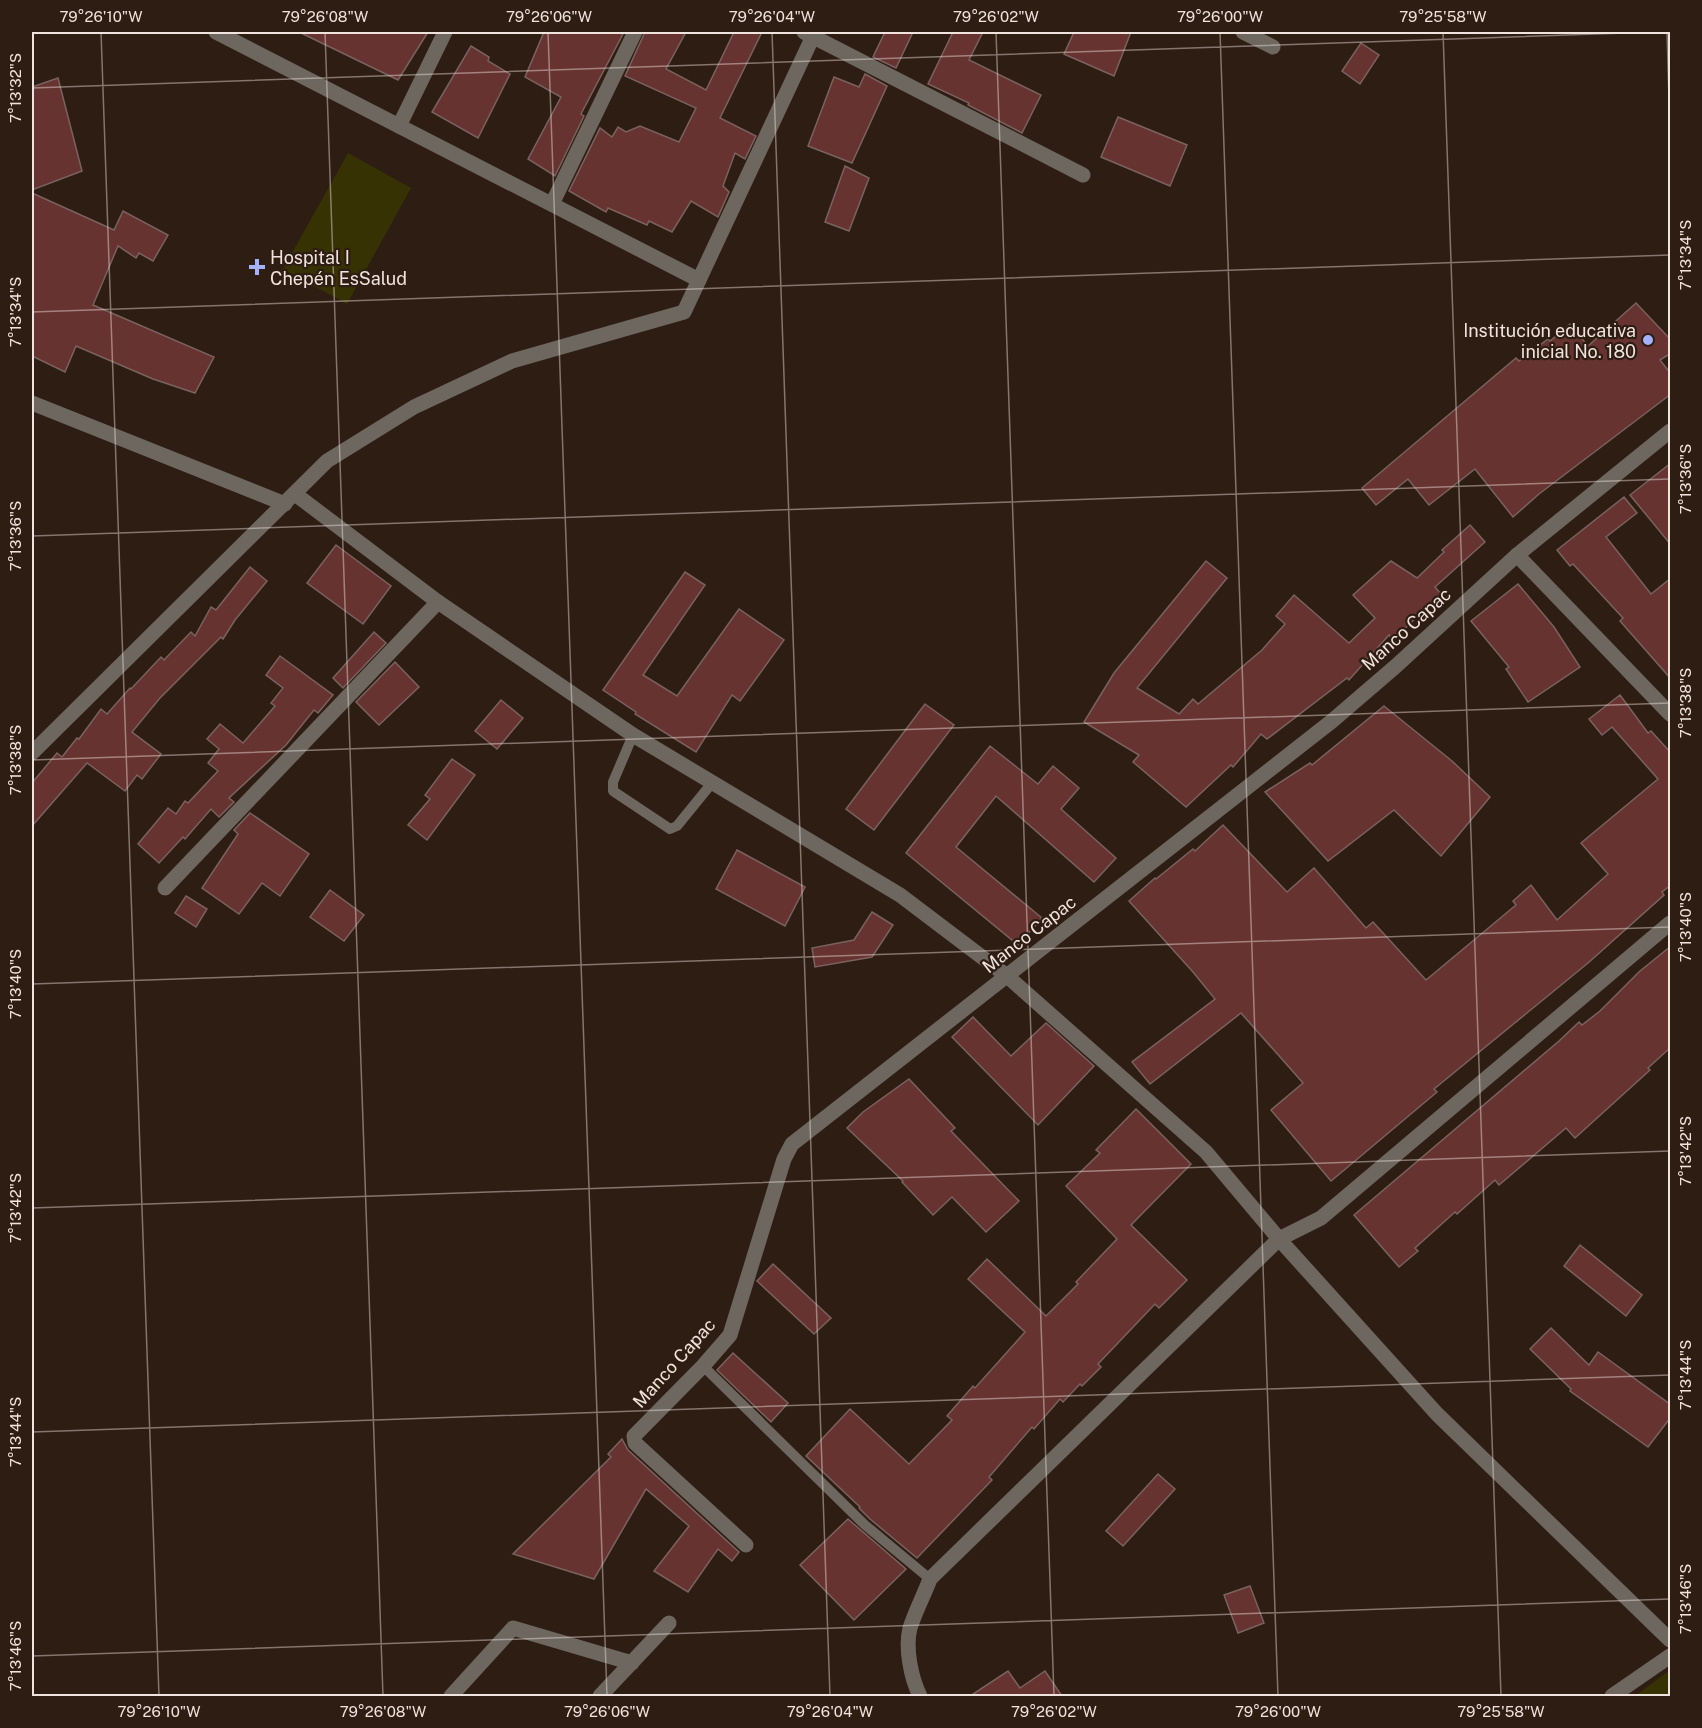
<svg xmlns="http://www.w3.org/2000/svg" width="1702" height="1728" viewBox="0 0 1702 1728" font-family="'Public Sans',sans-serif">
<rect width="100%" height="100%" fill="#2e1d13"/>
<g fill="#373203">
<polygon points="348,153 411,188 347,304 283,269"/>
<polygon points="1670,1670 1670,1696 1635,1696"/>
</g>
<g fill="#673331" stroke="#7a6260" stroke-width="1.5">
<polygon points="299,32 428,32 398,80"/>
<polygon points="544,32 624,32 581,114 584,116 555,176 528,159 561,97 525,77"/>
<polygon points="645,32 686,32 666,69 706,90 734,32 762,32 720,118 756,136 745,159 735,153 723,186 729,192 718,217 691,201 672,232 649,221 647,225 608,208 606,212 569,191 600,128 612,137 618,127 626,132 640,126 679,142 696,108 625,76"/>
<polygon points="885,32 913,32 896,68 873,57"/>
<polygon points="953,32 983,32 969,60 1041,95 1022,133 968,105 969,103 928,84"/>
<polygon points="1074,32 1131,32 1114,76 1064,54"/>
<polygon points="1361,43 1379,55 1360,84 1342,71"/>
<polygon points="471,46 489,57 488,61 510,74 478,138 432,112"/>
<polygon points="865,74 887,86 852,163 808,146 834,77 859,87"/>
<polygon points="58,78 82,171 32,190 32,87"/>
<polygon points="1118,117 1187,145 1170,186 1101,157"/>
<polygon points="845,166 869,178 849,231 825,222"/>
<polygon points="32,193 114,230 123,211 168,235 153,261 139,253 136,258 118,246 93,305 214,357 195,393 153,379 76,346 65,372 32,356"/>
<polygon points="1636,303 1671,340 1671,353 1660,360 1671,374 1671,394 1539,494 1513,517 1475,469 1429,505 1408,479 1376,505 1362,488 1516,358 1519,361 1548,339 1550,341 1570,324 1588,346"/>
<polygon points="1671,463 1671,545 1630,495"/>
<polygon points="1624,497 1637,513 1606,537 1651,594 1671,578 1671,679 1620,621 1623,618 1573,564 1570,566 1557,550"/>
<polygon points="1470,525 1485,542 1435,587 1441,594 1393,640 1389,635 1349,680 1347,678 1267,739 1261,734 1233,767 1231,765 1186,807 1133,762 1139,755 1084,722 1114,673 1206,561 1227,578 1137,688 1179,714 1193,699 1198,704 1262,650 1285,624 1276,616 1294,595 1349,643 1375,618 1353,595 1391,561 1417,578 1444,552 1442,550"/>
<polygon points="336,545 391,586 363,624 307,583"/>
<polygon points="250,567 267,581 235,620 223,639 221,637 160,698 132,732 161,754 142,779 137,775 125,791 87,763 32,826 32,783 57,753 62,757 77,738 79,739 101,709 107,714 130,688 131,689 161,657 164,660 191,632 195,636 211,607 216,610"/>
<polygon points="685,572 705,585 643,675 677,696 739,609 784,640 740,701 732,695 696,752 635,714 636,712 603,690"/>
<polygon points="1518,584 1554,627 1580,667 1528,702 1506,669 1509,667 1471,621"/>
<polygon points="374,632 386,643 343,688 333,678"/>
<polygon points="280,656 333,695 318,713 314,710 286,745 229,798 234,802 219,817 211,809 185,839 183,837 159,863 138,844 168,808 176,814 185,801 188,803 218,771 208,763 219,749 207,739 220,724 243,743 275,706 271,703 283,688 266,675"/>
<polygon points="395,662 419,687 379,725 356,702"/>
<polygon points="1620,695 1648,733 1651,731 1671,753 1671,885 1662,892 1664,895 1588,963 1434,1089 1437,1092 1349,1166 1331,1181 1271,1110 1303,1083 1241,1013 1150,1084 1132,1062 1215,999 1193,972 1129,901 1155,878 1156,879 1193,849 1195,851 1223,825 1287,892 1314,868 1366,928 1373,922 1426,980 1516,905 1513,901 1531,885 1557,920 1608,874 1581,843 1658,779 1612,727 1602,735 1589,719"/>
<polygon points="501,700 523,718 497,749 475,731"/>
<polygon points="925,704 954,725 874,830 846,809"/>
<polygon points="1384,706 1452,761 1490,797 1441,856 1394,810 1328,861 1265,792 1310,763 1312,765"/>
<polygon points="990,746 1038,784 1053,766 1079,788 1061,809 1116,858 1094,882 996,796 956,847 1042,918 1018,945 906,853"/>
<polygon points="452,759 475,775 427,840 408,825 430,799 425,795"/>
<polygon points="250,813 309,854 280,896 262,883 239,914 202,888 238,834 234,830"/>
<polygon points="737,850 805,887 785,926 716,889"/>
<polygon points="330,890 364,915 344,941 310,917"/>
<polygon points="186,896 207,909 196,927 175,913"/>
<polygon points="872,912 893,925 872,957 815,967 812,948 854,940"/>
<polygon points="1671,946 1671,1047 1648,1068 1650,1070 1575,1138 1566,1128 1499,1185 1495,1180 1457,1214 1455,1212 1415,1248 1418,1251 1399,1267 1354,1215 1559,1041 1579,1022 1582,1025 1600,1011 1640,971"/>
<polygon points="973,1017 1011,1056 1046,1023 1094,1066 1038,1125 952,1037"/>
<polygon points="909,1079 955,1128 951,1131 1019,1201 986,1232 952,1197 933,1215 902,1182 903,1181 847,1128 863,1112"/>
<polygon points="1136,1109 1191,1164 1131,1225 1187,1280 1159,1308 1155,1304 1098,1364 1101,1367 1082,1386 1080,1384 1063,1402 1060,1399 1034,1429 1032,1427 989,1477 992,1480 917,1558 870,1519 859,1508 860,1507 806,1456 850,1409 909,1464 952,1420 947,1416 973,1386 975,1388 1025,1332 968,1279 987,1259 1046,1316 1078,1284 1076,1282 1117,1239 1066,1186 1100,1153 1096,1150"/>
<polygon points="1580,1245 1642,1295 1626,1316 1564,1266"/>
<polygon points="773,1264 831,1318 814,1334 757,1281"/>
<polygon points="1551,1328 1589,1365 1598,1352 1671,1405 1671,1417 1648,1447 1570,1391 1571,1389 1530,1349"/>
<polygon points="733,1353 788,1403 771,1422 717,1370"/>
<polygon points="622,1439 628,1450 739,1552 732,1561 718,1549 688,1592 654,1571 689,1526 646,1489 594,1579 513,1554 611,1457 608,1454"/>
<polygon points="1158,1474 1175,1489 1123,1546 1106,1531"/>
<polygon points="848,1519 906,1569 854,1620 800,1565"/>
<polygon points="1250,1586 1264,1623 1238,1633 1224,1595"/>
<polygon points="1008,1671 1020,1688 1045,1671 1062,1696 970,1696"/>
</g>
<g fill="none" stroke-linecap="round" stroke-linejoin="round">
<g stroke="#6d675f" stroke-width="10">
<polyline points="633,735 613,782 613,791 670,829 677,826 712,783"/>
<polyline points="703,1366 865,1525 930,1579"/>
</g>
<g stroke="#6d675f" stroke-width="15">
<polyline points="216,32 699,280"/>
<polyline points="804,32 1083,175"/>
<polyline points="1243,32 1273,47"/>
<polyline points="399,126 445,32"/>
<polyline points="552,204 635,32"/>
<polyline points="32,403 285,504"/>
<polyline points="295,494 438,602 633,735 900,895 1007,976 1206,1152 1279,1239 1437,1414 1670,1640"/>
<polyline points="1517,555 1670,714"/>
<polyline points="32,753 327,461 414,407 512,361 684,312 815,32"/>
<polyline points="165,888 438,602"/>
<polyline points="746,1545 635,1443 634,1436 703,1366 730,1335 784,1159 792,1144 1332,721 1396,666 1517,555 1670,431"/>
<polyline points="451,1696 513,1628 632,1663"/>
<polyline points="600,1696 669,1623"/>
<path d="M 920,1696 C 911,1678 905,1648 910,1628 C 915,1612 924,1595 930,1579 L 1279,1239 L 1321,1218 L 1670,923"/>
<polyline points="1612,1696 1670,1656"/>
</g>
</g>
<path fill="none" stroke="#f0e3dd" stroke-width="1.5" stroke-opacity="0.45" d="M 101,32 L 159,1696M 325,32 L 383,1696M 548,32 L 607,1696M 772,32 L 830,1696M 996,32 L 1054,1696M 1220,32 L 1278,1696M 1443,32 L 1501,1696M 1667,32 L 1670,134M 32,88 L 1654,32M 32,312 L 1670,255M 32,536 L 1670,479M 32,760 L 1670,703M 32,984 L 1670,927M 32,1208 L 1670,1151M 32,1432 L 1670,1375M 32,1656 L 1670,1599"/>
<g fill="#a5b1fc" stroke="#2e1d13" stroke-width="2">
<path d="M254 258h6v6h6v6h-6v6h-6v-6h-6v-6h6z"/>
<circle cx="1648" cy="340" r="6"/>
</g>
<g text-anchor="middle" dominant-baseline="central" stroke-width="4.5" stroke-linejoin="round" paint-order="stroke">
<g font-size="18" fill="#f0e3dd" stroke="#2e1d13" text-anchor="start">
<text x="270" y="257">Hospital I<tspan x="270" dy="21">Chepén EsSalud</tspan></text>
<text x="1636" y="330" text-anchor="end">Institución educativa<tspan x="1636" dy="21">inicial No. 180</tspan></text>
</g>
<g font-size="18" fill="#f0e3dd" stroke="#2e1d13">
<text transform="translate(1406 629) rotate(-42)">Manco Capac</text>
<text transform="translate(1029 934) rotate(-38)">Manco Capac</text>
<text transform="translate(674 1363) rotate(-48)">Manco Capac</text>
</g>
</g>
<rect width="1702" height="1728" fill="none" stroke="#2e1d13" stroke-width="66"/>
<rect x="33" y="33" width="1636" height="1662" fill="none" stroke="#f0e3dd" stroke-width="2"/>
<g font-size="15" text-anchor="middle" fill="#f0e3dd">
<text x="101" y="22">79°26'10"W</text>
<text x="325" y="22">79°26'08"W</text>
<text x="549" y="22">79°26'06"W</text>
<text x="772" y="22">79°26'04"W</text>
<text x="996" y="22">79°26'02"W</text>
<text x="1220" y="22">79°26'00"W</text>
<text x="1443" y="22">79°25'58"W</text>
<text transform="translate(16 88) rotate(-90)" y="5">7°13'32"S</text>
<text transform="translate(1686 255) rotate(-90)" y="5">7°13'34"S</text>
<text transform="translate(16 312) rotate(-90)" y="5">7°13'34"S</text>
<text transform="translate(1686 479) rotate(-90)" y="5">7°13'36"S</text>
<text transform="translate(16 536) rotate(-90)" y="5">7°13'36"S</text>
<text transform="translate(1686 703) rotate(-90)" y="5">7°13'38"S</text>
<text transform="translate(16 760) rotate(-90)" y="5">7°13'38"S</text>
<text transform="translate(1686 927) rotate(-90)" y="5">7°13'40"S</text>
<text transform="translate(16 984) rotate(-90)" y="5">7°13'40"S</text>
<text transform="translate(1686 1151) rotate(-90)" y="5">7°13'42"S</text>
<text transform="translate(16 1208) rotate(-90)" y="5">7°13'42"S</text>
<text transform="translate(1686 1375) rotate(-90)" y="5">7°13'44"S</text>
<text transform="translate(16 1432) rotate(-90)" y="5">7°13'44"S</text>
<text transform="translate(1686 1599) rotate(-90)" y="5">7°13'46"S</text>
<text transform="translate(16 1656) rotate(-90)" y="5">7°13'46"S</text>
<text x="159" y="1717">79°26'10"W</text>
<text x="383" y="1717">79°26'08"W</text>
<text x="607" y="1717">79°26'06"W</text>
<text x="830" y="1717">79°26'04"W</text>
<text x="1054" y="1717">79°26'02"W</text>
<text x="1278" y="1717">79°26'00"W</text>
<text x="1501" y="1717">79°25'58"W</text>
</g>
</svg>
